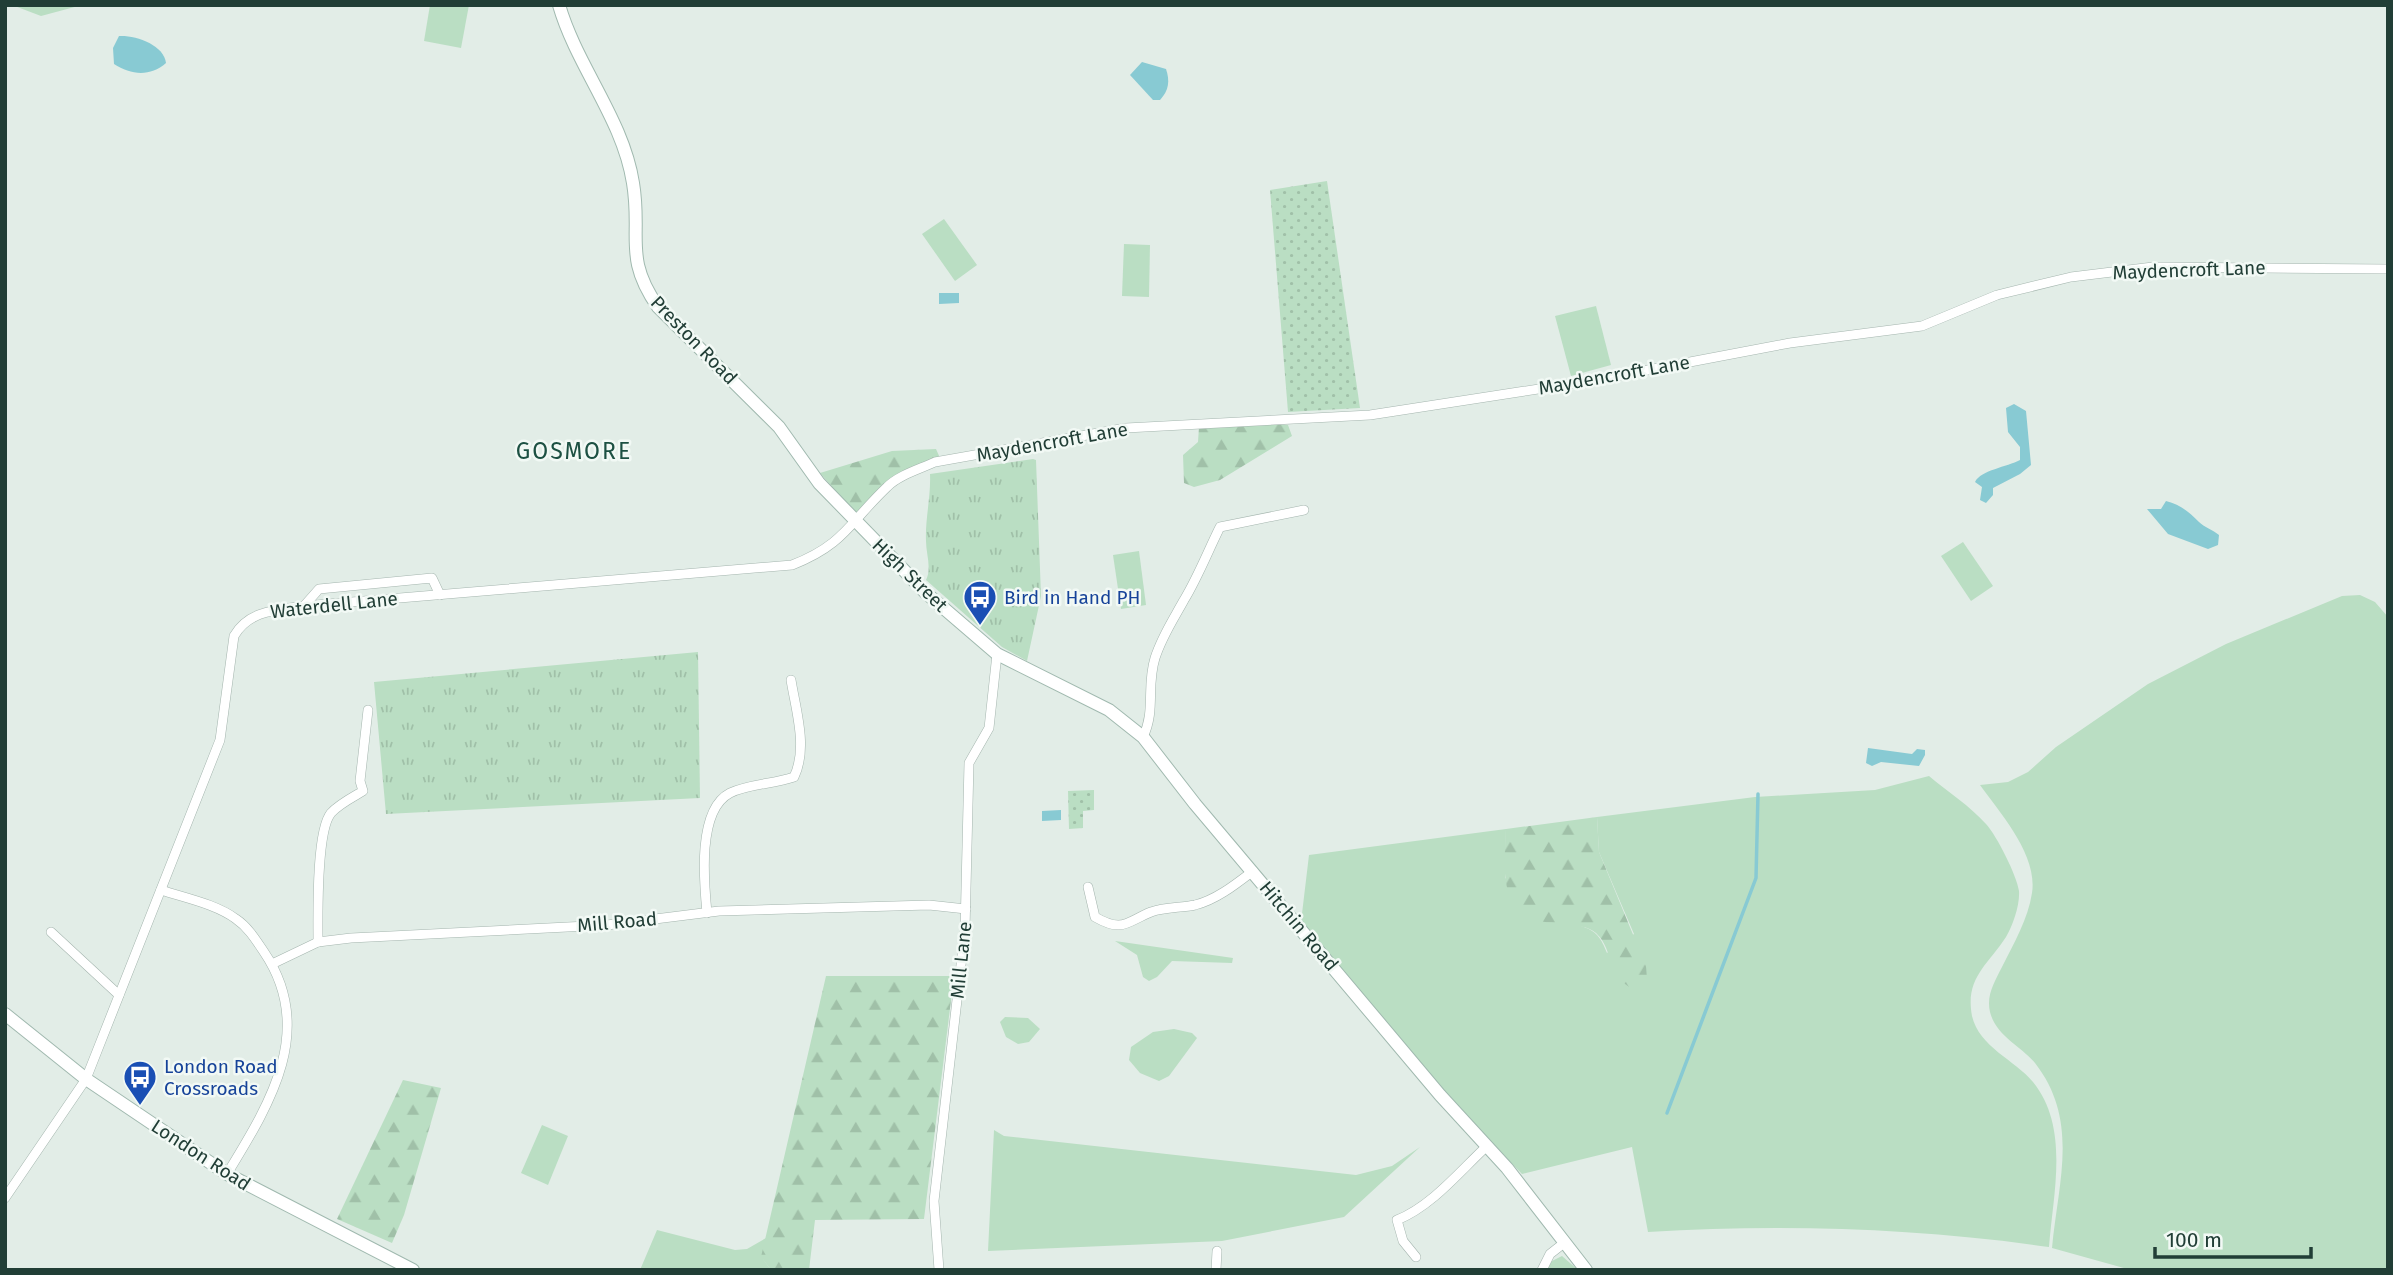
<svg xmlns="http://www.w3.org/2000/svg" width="2393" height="1275" viewBox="0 0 2393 1275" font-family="'Fira Sans',sans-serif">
<defs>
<pattern id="forest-firs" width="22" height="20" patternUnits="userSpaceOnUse" patternTransform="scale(1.75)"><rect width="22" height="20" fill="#badec3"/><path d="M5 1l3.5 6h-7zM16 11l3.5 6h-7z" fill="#a0c0a8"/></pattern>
<pattern id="park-tufts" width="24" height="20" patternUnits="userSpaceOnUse" patternTransform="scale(1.75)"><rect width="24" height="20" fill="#badec3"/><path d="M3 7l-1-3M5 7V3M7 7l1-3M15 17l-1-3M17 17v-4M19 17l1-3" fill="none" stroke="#a0c0a8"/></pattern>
<pattern id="garden-dots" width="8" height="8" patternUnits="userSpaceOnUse" patternTransform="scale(1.75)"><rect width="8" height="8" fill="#badec3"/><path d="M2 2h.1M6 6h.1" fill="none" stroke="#a0c0a8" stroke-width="1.8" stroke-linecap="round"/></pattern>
</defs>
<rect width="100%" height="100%" fill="#e2ede7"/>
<g fill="#badec3">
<polygon points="12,5 82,5 41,16"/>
<polygon points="430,5 469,5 461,48 424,41"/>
<polygon points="944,219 977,265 955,281 922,234"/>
<polygon points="1124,244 1150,245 1149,297 1122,296"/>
<polygon points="1596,306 1611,365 1571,376 1555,316"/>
<polygon points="1963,542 1993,586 1971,601 1941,556"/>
<polygon points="1139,551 1146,605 1121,609 1113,555"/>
<path d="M 2360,595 L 2375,602 L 2388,617 L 2388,1270 L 2131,1270 L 2052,1248 C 2058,1182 2080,1121 2035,1063 C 2021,1046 1996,1036 1990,1012 C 1986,995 1995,981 2002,967 C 2014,943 2028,919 2032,893 C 2038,855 2000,813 1980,785 L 2008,782 L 2028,772 L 2056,747 L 2148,684 L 2226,644 L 2342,596 Z"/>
<path d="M 1929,776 C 1948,792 1970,806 1986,824 C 1997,836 2017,876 2019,891 C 2020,905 2013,925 2006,937 C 1987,966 1965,978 1972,1016 C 1979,1047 2015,1060 2033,1082 C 2070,1128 2053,1193 2049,1247 C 1916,1228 1782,1224 1648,1232 L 1632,1147 L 1522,1174 L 1446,1096 L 1301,922 L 1309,855 L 1506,829 L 1505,878 L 1581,926 C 1597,931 1601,938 1607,953 L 1634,934 L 1599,852 L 1597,817 L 1755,797 L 1875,790 Z"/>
<polygon points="1115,941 1233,958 1232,963 1172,961 1157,977 1149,981 1143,977 1137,955"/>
<polygon points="1005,1017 1028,1018 1040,1029 1029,1042 1018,1044 1006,1037 1000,1022"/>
<polygon points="1174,1029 1192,1033 1197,1038 1169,1076 1159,1081 1140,1073 1129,1060 1131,1047 1153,1032"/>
<polygon points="542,1125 568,1136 548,1185 521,1173"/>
<polygon points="994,1130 1004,1136 1356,1175 1392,1166 1420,1147 1344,1217 1222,1241 988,1251"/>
<polygon points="657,1230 735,1250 747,1249 766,1238 763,1259 771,1270 640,1270"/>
<polygon points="1562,1256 1578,1270 1546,1270 1552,1261"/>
</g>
<g fill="url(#forest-firs)">
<polygon points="1268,424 1288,425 1292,436 1220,480 1194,487 1184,483 1183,455 1198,442 1199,427"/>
<polygon points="936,449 940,458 899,474 857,515 820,473 892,451"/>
<path d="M 1597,817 L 1599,852 L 1646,966 L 1647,979 L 1633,989 C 1605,975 1615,951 1596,933 C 1588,926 1576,926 1566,924 C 1554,922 1539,923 1529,918 C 1498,902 1505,858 1506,829 Z"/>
<polygon points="826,976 954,976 924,1219 815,1220 809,1270 771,1270 761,1257"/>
<polygon points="403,1080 441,1088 404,1215 392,1243 337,1219"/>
</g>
<g fill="url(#park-tufts)">
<path d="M 1033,459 L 1036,460 L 1041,596 L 1027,661 L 1002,647 L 926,580 C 932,568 926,554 926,541 C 925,519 931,497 930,474 Z"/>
<polygon points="698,652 700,798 386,814 374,682"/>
</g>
<g fill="url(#garden-dots)">
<polygon points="1327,181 1360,408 1288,412 1270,190"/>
<polygon points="1094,790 1094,810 1083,811 1083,828 1069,829 1068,791"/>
</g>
<g fill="#88cad3">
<path d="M 119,36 C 136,35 164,45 166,63 C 150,77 131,75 114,64 L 113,48 Z"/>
<path d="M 1142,62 L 1166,69 C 1170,81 1169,90 1160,100 L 1153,100 L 1130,75 Z"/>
<polygon points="939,293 959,293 959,303 939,304"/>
<path d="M 2014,404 L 2026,411 L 2031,465 L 2020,474 L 1993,488 L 1993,495 L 1986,503 L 1980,500 L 1982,487 L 1975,482 C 1981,470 2007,467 2020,460 L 2020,447 L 2008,432 L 2006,408 Z"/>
<path d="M 2166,501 C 2181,505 2189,512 2199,522 C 2204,527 2213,530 2219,535 L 2218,545 L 2208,549 L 2168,534 L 2147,509 L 2161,509 Z"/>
<polygon points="1868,748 1912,754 1917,749 1925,750 1925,755 1919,766 1881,762 1872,766 1866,763"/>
<polygon points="1061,810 1061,820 1042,821 1042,811"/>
</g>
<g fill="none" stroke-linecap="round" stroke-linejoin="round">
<polyline stroke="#88cad3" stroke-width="3.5" points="1667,1113 1756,878 1758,794"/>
<defs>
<g id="street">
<polyline points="304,606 319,589 432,578 440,595"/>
<path d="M 1143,737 C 1156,710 1146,687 1155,658 C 1162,636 1173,620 1184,600 C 1198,577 1208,551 1220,527 L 1304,510"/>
<path d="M 1088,887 L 1095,917 C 1123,933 1126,922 1151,912 C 1165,907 1181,908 1195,905 C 1216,900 1236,884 1253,871"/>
<path d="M 161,890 C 185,898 216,904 236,919 C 248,927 256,940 264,952 C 317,1030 269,1105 227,1174"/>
<path d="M 707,913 C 704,882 697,810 730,793 C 748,784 774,784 794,777 C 808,748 796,711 791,680"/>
<polyline points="51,932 119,995"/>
<path d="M 318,942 C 318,916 316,831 331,813 C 339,804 353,797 363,791 L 360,781 L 368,710"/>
<polyline points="272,964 318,942 351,938 607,925 719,911 929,905 966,909"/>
<path d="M 5,1198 L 86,1079 L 220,740 L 234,636 C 249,610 277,610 304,606 L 792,565 C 844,545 850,522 887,487 C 899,475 920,469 935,462 L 1126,428 L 1370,415 L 1590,381 L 1790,343 L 1922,326 L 1997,295 L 2071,277 L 2153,267 L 2388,269"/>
<path d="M 1416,1257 L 1403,1241 L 1397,1220 C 1432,1206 1460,1171 1487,1146"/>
<polyline points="939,1270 934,1201 965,930 969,763 989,728 997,654"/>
<polyline points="1216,1270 1217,1251"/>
<polyline points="1542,1270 1550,1254 1564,1243"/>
</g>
<g id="secondary">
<path d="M 559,5 C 577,67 623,119 633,183 C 642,237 623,257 658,307 L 779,427 L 819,483 L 926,593 L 997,654 L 1109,710 L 1143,737 L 1195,804 L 1440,1095 L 1507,1168 L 1586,1270"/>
<polyline points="5,1014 86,1079 227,1174 413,1270"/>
</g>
</defs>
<use href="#street" stroke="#a4b5ae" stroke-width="10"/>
<use href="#secondary" stroke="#a0b9af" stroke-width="14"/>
<use href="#street" stroke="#fff" stroke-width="9"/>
<use href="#secondary" stroke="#fff" stroke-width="12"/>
</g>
<defs>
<symbol id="bus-pin" viewBox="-11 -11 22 30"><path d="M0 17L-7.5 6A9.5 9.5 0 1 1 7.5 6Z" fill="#1a4fb4" stroke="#f2f9f5"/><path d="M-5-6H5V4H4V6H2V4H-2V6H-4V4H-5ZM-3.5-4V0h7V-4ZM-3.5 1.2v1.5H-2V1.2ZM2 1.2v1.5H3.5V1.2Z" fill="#fff"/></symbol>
</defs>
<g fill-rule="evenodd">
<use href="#bus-pin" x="961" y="578" width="38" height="52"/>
<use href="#bus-pin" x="121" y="1058" width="38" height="52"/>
</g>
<g text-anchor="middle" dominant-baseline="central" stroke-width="5" stroke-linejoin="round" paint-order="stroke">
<g font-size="19" fill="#213e36" stroke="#f2f9f5">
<text transform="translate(2189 270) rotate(-2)">Maydencroft Lane</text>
<text transform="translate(694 340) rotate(46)">Preston Road</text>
<text transform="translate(1614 375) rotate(-10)">Maydencroft Lane</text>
<text transform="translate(1052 442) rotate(-10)">Maydencroft Lane</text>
<text transform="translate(910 575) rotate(44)">High Street</text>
<text transform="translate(334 605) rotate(-6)">Waterdell Lane</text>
<text transform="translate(617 922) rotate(-5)">Mill Road</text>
<text transform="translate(1299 926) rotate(50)">Hitchin Road</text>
<text transform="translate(961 960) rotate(-84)">Mill Lane</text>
<text transform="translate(201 1155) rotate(33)">London Road</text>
</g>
<g font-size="19" fill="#164399" stroke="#f2f9f5" text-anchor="start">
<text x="1004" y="597">Bird in Hand PH</text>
<text x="164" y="1066">London Road<tspan x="164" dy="22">Crossroads</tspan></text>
</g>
<g font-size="23" letter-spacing="2" fill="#1d5143" stroke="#f2f9f5">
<text x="574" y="451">GOSMORE</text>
</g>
</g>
<rect width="2393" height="1275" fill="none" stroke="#213e36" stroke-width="14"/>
<path d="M2155 1247v10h156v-10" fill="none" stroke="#213e36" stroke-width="3.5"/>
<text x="2166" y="1247" font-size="21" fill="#213e36" stroke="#f2f9f5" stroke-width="5" paint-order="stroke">100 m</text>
</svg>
